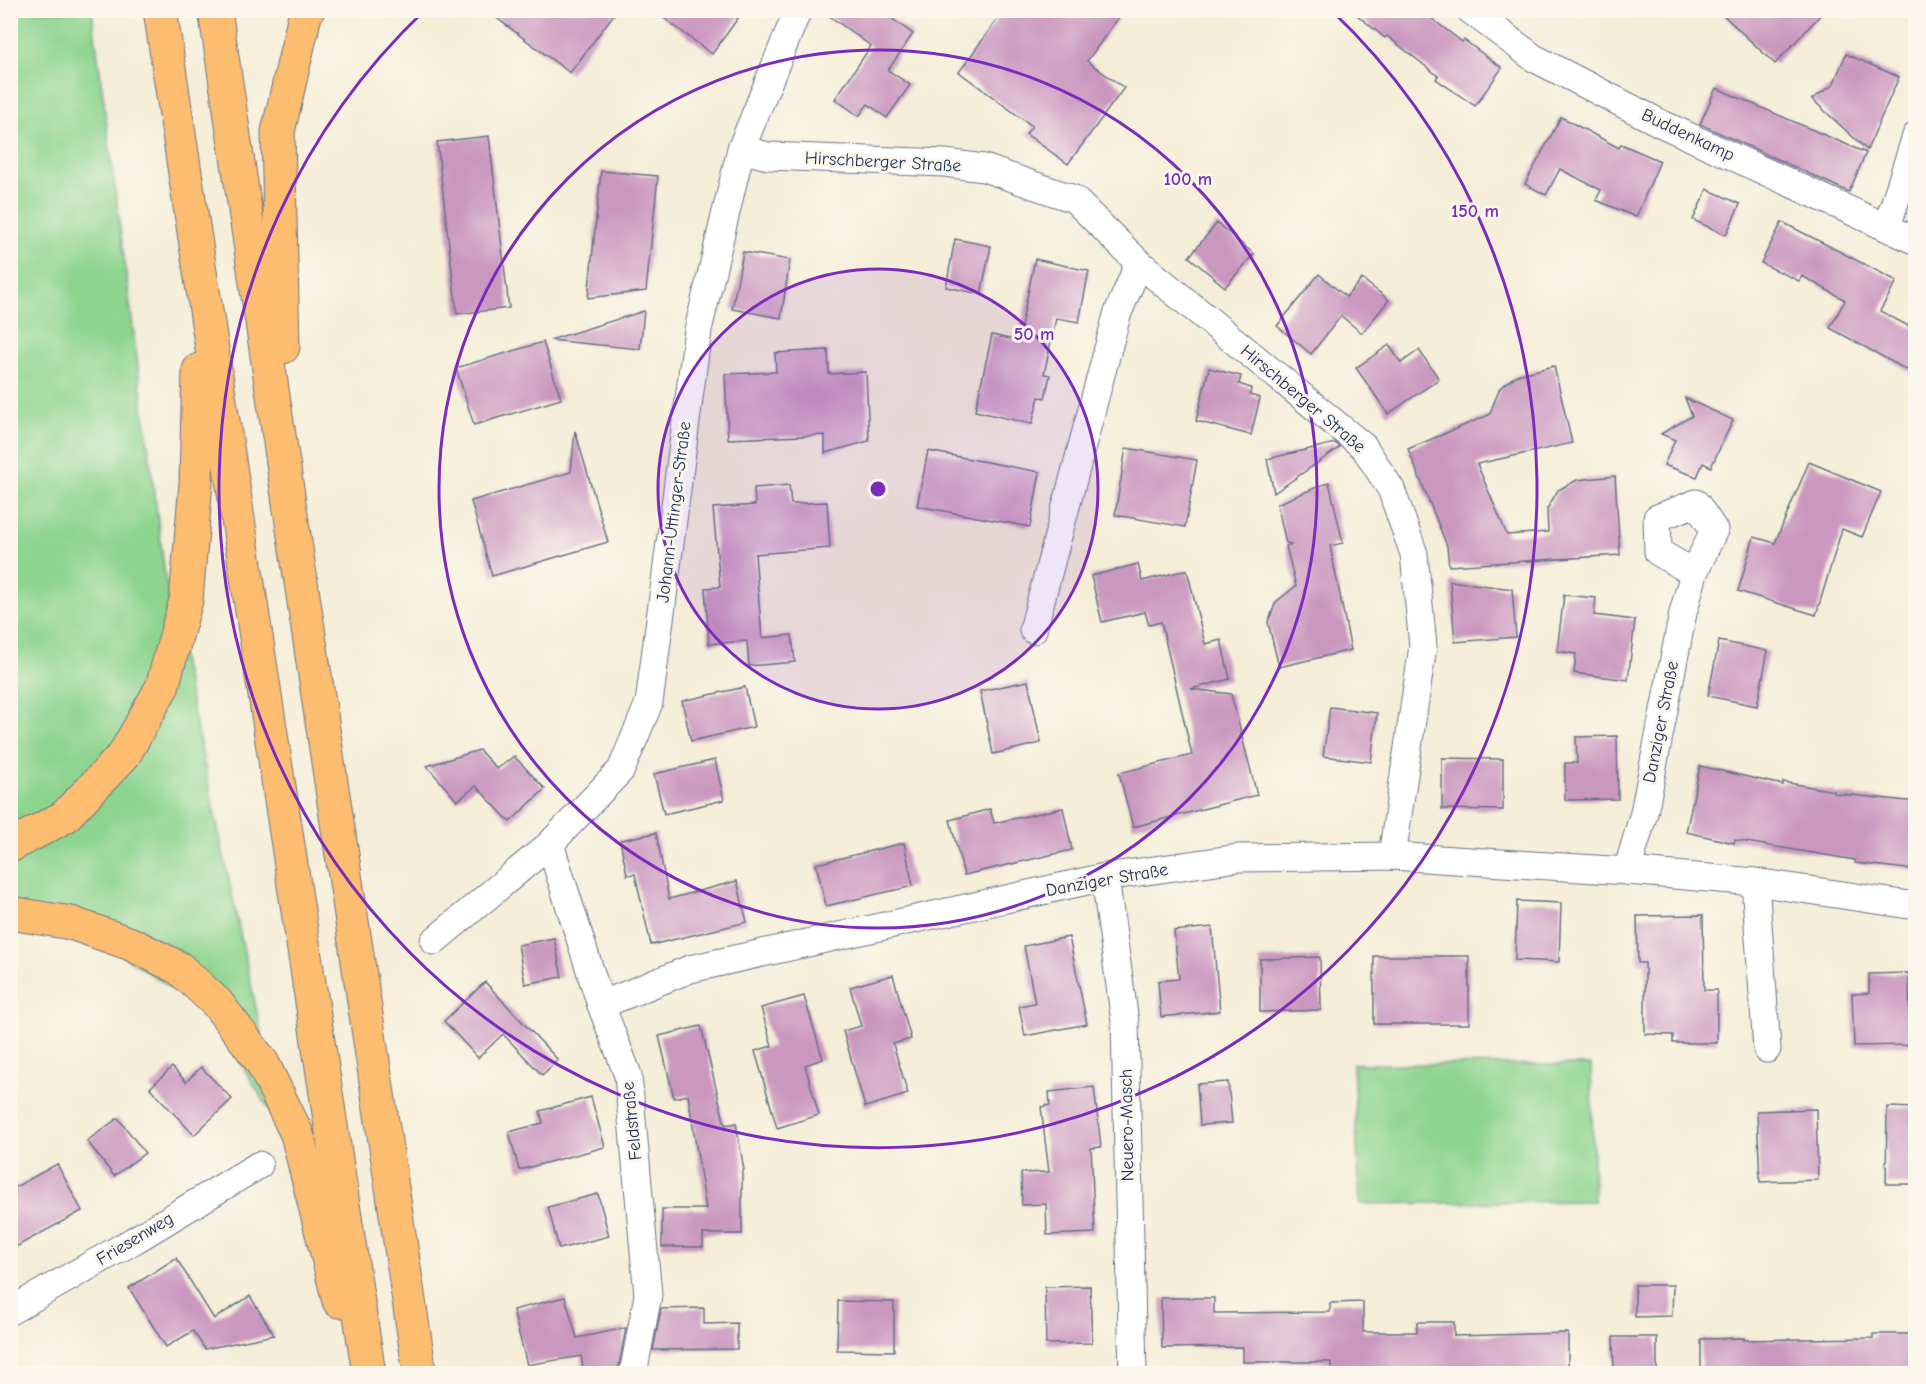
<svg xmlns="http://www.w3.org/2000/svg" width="1926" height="1384" viewBox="0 0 1926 1384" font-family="'Comic Neue',sans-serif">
<rect width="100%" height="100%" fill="#fbf7ec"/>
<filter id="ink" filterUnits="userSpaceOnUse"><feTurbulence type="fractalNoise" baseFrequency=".0167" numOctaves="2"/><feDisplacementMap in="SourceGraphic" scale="12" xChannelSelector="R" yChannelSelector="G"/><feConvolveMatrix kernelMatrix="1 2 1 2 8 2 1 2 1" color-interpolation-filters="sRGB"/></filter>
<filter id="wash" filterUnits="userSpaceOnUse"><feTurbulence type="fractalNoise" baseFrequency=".008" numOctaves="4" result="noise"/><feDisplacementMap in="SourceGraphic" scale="24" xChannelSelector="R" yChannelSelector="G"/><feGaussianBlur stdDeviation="1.35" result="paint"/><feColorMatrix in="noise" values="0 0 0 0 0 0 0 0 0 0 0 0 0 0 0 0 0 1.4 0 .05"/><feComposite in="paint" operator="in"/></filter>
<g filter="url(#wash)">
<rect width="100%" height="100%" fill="#f4edd7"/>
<g fill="#8dd48f" stroke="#548276" stroke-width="1.5">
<polygon points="11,11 92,11 166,583 282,1131 211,1014 105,944 11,923"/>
<polygon points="1353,1064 1591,1065 1594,1201 1360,1204"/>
</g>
<g id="blocks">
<g fill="#ca97bf">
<polygon points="486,10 617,10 570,73"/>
<polygon points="653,10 744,10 712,54"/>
<polygon points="821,10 880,10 913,34 888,70 910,85 887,118 868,104 859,116 835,99 871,46"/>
<polygon points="1004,10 1124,10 1087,61 1124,88 1068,164 1026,134 1032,126 959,72"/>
<polygon points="1351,10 1421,10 1462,42 1464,40 1502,68 1475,106 1436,79 1438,76 1387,36 1385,38"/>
<polygon points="1718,10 1825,10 1775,64"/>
<polygon points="1846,54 1899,77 1867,150 1812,99 1833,85"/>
<polygon points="1716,88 1866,153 1849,192 1700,124"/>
<polygon points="1561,117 1619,148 1621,144 1660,161 1636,217 1596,200 1601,190 1560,169 1546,195 1525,184"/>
<polygon points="489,136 509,308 457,314 437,142"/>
<polygon points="601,171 658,176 646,291 588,298"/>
<polygon points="1707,189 1740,204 1726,235 1693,220"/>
<polygon points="1782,222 1897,281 1880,311 1916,330 1916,375 1830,328 1845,300 1802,276 1799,281 1761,263"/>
<polygon points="1217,223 1254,254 1225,287 1189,257"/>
<polygon points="955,239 991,246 981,294 946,287"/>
<polygon points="743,252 790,260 781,318 732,309"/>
<polygon points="1035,259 1089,271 1079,322 1056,318 1044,374 1050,375 1045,398 1039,397 1032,424 975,411 992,335 1018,341"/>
<polygon points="1319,274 1346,297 1362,279 1389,300 1362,333 1341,316 1311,354 1277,326"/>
<polygon points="644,311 640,349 550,340"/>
<polygon points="543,342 561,399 474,425 456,368"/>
<polygon points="1389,345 1401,363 1419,350 1439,379 1388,414 1356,368"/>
<polygon points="828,350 829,374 866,372 869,441 825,453 825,435 728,439 725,374 776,372 775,353"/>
<polygon points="1554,366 1572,443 1477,464 1507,535 1548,532 1547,509 1558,490 1577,480 1615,476 1620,555 1449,566 1447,546 1408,449 1489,415 1500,388 1517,375"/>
<polygon points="1209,368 1241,376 1239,384 1251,388 1250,395 1260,398 1251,435 1196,421"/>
<polygon points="1685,398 1733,420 1711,467 1703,463 1697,477 1664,465 1675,440 1661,434 1692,416"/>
<polygon points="575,431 608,542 492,576 471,501 571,472"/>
<polygon points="1335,443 1340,447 1274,493 1267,459"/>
<polygon points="1126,448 1197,460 1185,527 1115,515"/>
<polygon points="928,451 1040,472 1030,527 917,506"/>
<polygon points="1809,462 1881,492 1862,537 1842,529 1816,615 1738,591 1754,537 1775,543"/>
<polygon points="1329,482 1343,543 1330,546 1351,650 1279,667 1268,622 1276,602 1296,586 1286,546 1292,544 1286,543 1277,504"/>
<polygon points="789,485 791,504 827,502 830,548 755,554 762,638 792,635 795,662 749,666 747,641 709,644 705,588 720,587 713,508 755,505 754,488"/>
<polygon points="1138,564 1142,581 1187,570 1205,644 1221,640 1230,679 1191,689 1231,694 1257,795 1133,827 1119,773 1192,755 1161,622 1149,625 1145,612 1102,622 1091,576"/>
<polygon points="1450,581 1512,589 1516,637 1455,642"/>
<polygon points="1564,595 1596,598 1594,615 1635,620 1628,680 1574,673 1576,654 1557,651"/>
<polygon points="1719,641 1768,651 1757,706 1708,696"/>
<polygon points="1028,681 1041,743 993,754 980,691"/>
<polygon points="745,687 754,727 691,741 682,701"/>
<polygon points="1330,707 1377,713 1371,762 1323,756"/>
<polygon points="1617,736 1618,799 1565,800 1565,763 1577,763 1576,737"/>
<polygon points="479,750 497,769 514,756 545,789 510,822 476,786 457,801 427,766"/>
<polygon points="1442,758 1503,759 1503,810 1442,809"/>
<polygon points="715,760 724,800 664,814 654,774"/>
<polygon points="1700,766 1783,785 1783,782 1834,791 1833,793 1916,802 1916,870 1855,863 1855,860 1735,840 1734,843 1686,832"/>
<polygon points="1063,808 1072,850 964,875 950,820 990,809 994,823"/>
<polygon points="656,833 669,899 737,881 747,922 651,945 635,874 627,875 620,840"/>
<polygon points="904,843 913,886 826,906 816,864"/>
<polygon points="1517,901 1561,903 1559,962 1515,960"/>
<polygon points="1703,915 1704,990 1717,990 1717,1043 1673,1043 1673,1035 1645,1034 1645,963 1638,963 1637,916"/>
<polygon points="1212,927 1220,1011 1161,1017 1158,981 1179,979 1174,931"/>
<polygon points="1069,937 1087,1024 1025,1036 1019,1006 1035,1003 1024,946"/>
<polygon points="554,938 562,977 525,984 518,945"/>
<rect x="1374" y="956" width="95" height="68"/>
<polygon points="1320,957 1321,1010 1260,1012 1260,959"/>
<polygon points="1909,973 1910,1045 1854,1046 1852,994 1869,993 1869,974"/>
<polygon points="893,975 911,1039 893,1044 908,1094 865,1107 843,1031 861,1026 850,987"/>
<polygon points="485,982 558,1060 542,1075 503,1034 478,1058 444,1021"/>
<polygon points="804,996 823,1059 805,1065 819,1115 777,1128 755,1051 772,1046 761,1008"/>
<polygon points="701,1026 725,1125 736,1123 744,1170 742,1171 742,1234 703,1234 703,1247 662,1247 662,1209 706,1209 688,1095 674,1098 659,1036"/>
<polygon points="172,1067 186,1082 201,1067 232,1099 194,1135 150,1088"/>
<polygon points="1228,1082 1232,1123 1200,1125 1197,1084"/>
<polygon points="1094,1087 1101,1147 1091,1148 1095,1233 1047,1235 1046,1204 1022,1205 1021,1173 1049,1172 1041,1107 1050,1105 1049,1092"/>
<polygon points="591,1097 605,1147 519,1170 509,1132 543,1123 540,1111"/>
<polygon points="1887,1107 1916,1108 1916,1184 1886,1184"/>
<polygon points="1816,1109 1818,1180 1760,1182 1757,1111"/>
<polygon points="118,1118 145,1153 114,1176 87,1141"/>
<polygon points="57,1164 82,1211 10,1250 10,1190"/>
<polygon points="598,1194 609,1236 559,1249 548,1207"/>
<polygon points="176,1258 214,1319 250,1296 274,1335 205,1349 193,1331 166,1347 129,1288"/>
<polygon points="1635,1285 1673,1285 1672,1316 1635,1317"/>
<polygon points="1090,1286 1092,1343 1046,1344 1045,1287"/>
<polygon points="565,1297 577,1338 626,1328 618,1371 608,1374 584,1374 581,1356 527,1365 513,1310"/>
<polygon points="1161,1298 1214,1298 1214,1313 1330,1312 1330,1303 1363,1302 1363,1332 1417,1332 1417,1322 1454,1322 1454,1336 1568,1333 1568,1374 1331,1374 1331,1362 1243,1362 1243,1347 1162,1348"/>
<polygon points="838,1301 894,1302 894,1351 837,1350"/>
<polygon points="704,1308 704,1324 737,1323 737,1349 653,1350 661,1309"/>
<polygon points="1873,1334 1916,1334 1916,1374 1701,1374 1701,1339 1744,1338 1744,1340 1873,1338"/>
<polygon points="1613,1337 1657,1337 1657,1374 1614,1374"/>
</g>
</g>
</g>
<g filter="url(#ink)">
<use href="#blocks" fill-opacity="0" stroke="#677288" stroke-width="1.5"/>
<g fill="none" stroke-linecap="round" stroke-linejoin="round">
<defs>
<g id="street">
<polyline points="1470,10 1534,58 1660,123 1916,241"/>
<polyline points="741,149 768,156 945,163 984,168 1074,199 1139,263 1364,447 1391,489 1414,554 1423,646 1392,856"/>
<polyline points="1887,227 1916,136"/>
<polyline points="1033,630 1117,315 1139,263"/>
<polyline points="550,844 601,1005 628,1075 648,1295 633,1374"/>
<polyline points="1627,871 1644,813 1683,613 1694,573 1714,530 1696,503 1657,518 1658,552 1694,573"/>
<polyline points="1105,877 1125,1022 1133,1374"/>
<polyline points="1755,882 1767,1049"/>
<polyline points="434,941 550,844 621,770 649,703 698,330 741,149 798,10"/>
<polyline points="601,1005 690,969 1105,877 1238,858 1392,856 1627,871 1755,882 1916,906"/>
<polyline points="10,1311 133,1241 259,1165"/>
</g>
<g id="highway">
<polyline points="160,10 369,1374"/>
<polyline points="215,10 420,1374"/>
<polyline points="283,347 278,132 305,15 308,10"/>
<polyline points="10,846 64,817 124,755 162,687 186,600 196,483 199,370"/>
<polyline points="10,913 71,923 131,944 179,968 217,1003 262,1062 297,1134 339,1301"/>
</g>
</defs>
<use href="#street" stroke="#677288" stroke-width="29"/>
<use href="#highway" stroke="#677288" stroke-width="35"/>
<use href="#street" stroke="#fff" stroke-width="27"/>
<use href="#highway" stroke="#fcbd6f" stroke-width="33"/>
</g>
</g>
<circle cx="878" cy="489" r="220" fill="#7b2cbf" fill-opacity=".12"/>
<g fill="none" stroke="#7b2cbf" stroke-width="3">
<circle cx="878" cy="489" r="220"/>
<circle cx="878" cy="489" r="439"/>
<path d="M1332 11A659 659 0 1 1 424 11"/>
</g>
<g text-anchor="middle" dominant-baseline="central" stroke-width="6" stroke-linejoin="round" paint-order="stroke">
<g font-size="18" fill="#1b2f5e" stroke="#fbf7ec">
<text transform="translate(1688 135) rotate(25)">Buddenkamp</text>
<text transform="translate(883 162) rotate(3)">Hirschberger Straße</text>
<text transform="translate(1303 399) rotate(40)">Hirschberger Straße</text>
<text transform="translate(674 512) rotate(-83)">Johann-Uttinger-Straße</text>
<text transform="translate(1661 722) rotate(-79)">Danziger Straße</text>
<text transform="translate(1107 880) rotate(-10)">Danziger Straße</text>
<text transform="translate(632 1121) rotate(-96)">Feldstraße</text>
<text transform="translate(1127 1125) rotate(-91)">Neuero-Masch</text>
<text transform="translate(135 1239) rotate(-31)">Friesenweg</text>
</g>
</g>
<circle cx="878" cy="489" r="9" fill="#7b2cbf" stroke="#fbf7ec" stroke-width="3"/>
<g font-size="18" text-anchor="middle" font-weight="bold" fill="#7b2cbf" stroke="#fbf7ec" stroke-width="6" stroke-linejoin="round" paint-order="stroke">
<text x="1188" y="185">100 m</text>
<text x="1475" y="217">150 m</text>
<text x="1034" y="340">50 m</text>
</g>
<rect width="1926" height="1384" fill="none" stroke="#fbf7ec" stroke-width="36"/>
</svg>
